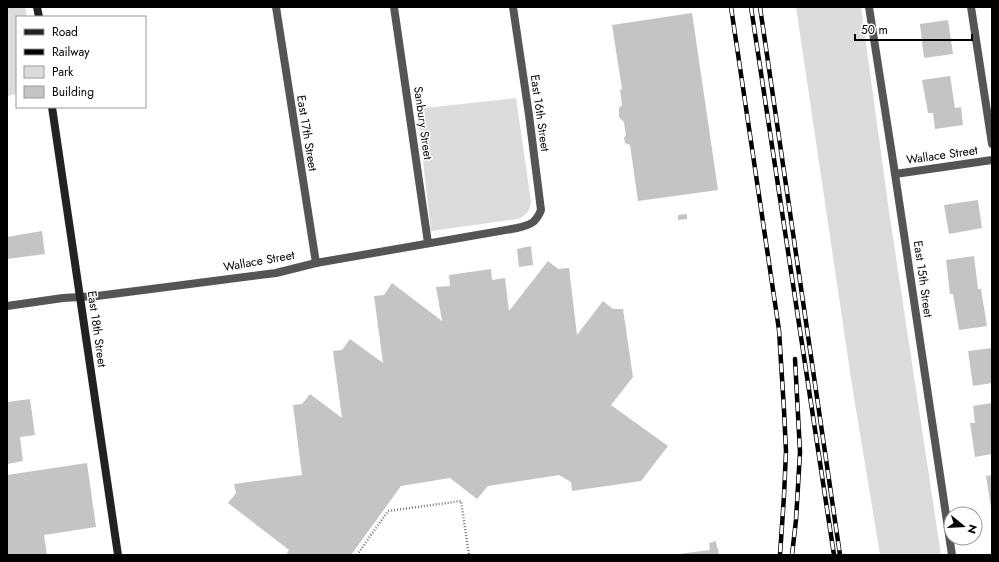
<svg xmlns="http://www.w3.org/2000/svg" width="999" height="562" viewBox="0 0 999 562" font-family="Jost,sans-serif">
<rect width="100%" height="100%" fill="#fff"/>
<g fill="#dcdcdc">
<polygon points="16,7 25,7 27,17 17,17 17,94 7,96 7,8"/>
<polygon points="796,7 861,7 889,211 941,555 880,555 852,385"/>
<path d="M 516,98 L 531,201 C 530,212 527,214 518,219 L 431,231 L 417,109 Z"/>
</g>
<g fill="#c4c4c4">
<polygon points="692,13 718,190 638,201 630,145 625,143 624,137 626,136 624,122 619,117 619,108 622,105 620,90 622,89 612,25"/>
<polygon points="948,20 953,54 924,58 920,24"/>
<polygon points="950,76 955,108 961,107 963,125 935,129 933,113 928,113 922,80"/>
<polygon points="978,200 982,228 949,234 944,205"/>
<polygon points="687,214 687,219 678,220 678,215"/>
<polygon points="42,231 45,254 7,259 7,237"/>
<polygon points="531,246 533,265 519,267 517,249"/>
<polygon points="974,256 978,289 981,289 987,326 959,330 953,294 950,294 946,260"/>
<polygon points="548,261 558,269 569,268 577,335 603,301 613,309 623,309 633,377 611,405 668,446 641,481 572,491 571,482 559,475 488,486 477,499 450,478 401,486 351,555 286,555 289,550 228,503 236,493 234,484 302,475 293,405 302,404 310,394 342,418 333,351 342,350 350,339 383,363 374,296 384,295 392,283 442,321 436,287 450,286 449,275 491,269 492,280 505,278 509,311"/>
<polygon points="992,348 992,383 973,386 968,351"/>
<polygon points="30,399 35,435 20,437 23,461 7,464 7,402"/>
<polygon points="992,403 992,454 975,457 970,423 975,423 973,406"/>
<polygon points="87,463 96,527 44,535 47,555 7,555 7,475"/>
<polygon points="992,475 992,508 991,508 986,476"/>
<polygon points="716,541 717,548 718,548 719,555 678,555 678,554 710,550 709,543"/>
</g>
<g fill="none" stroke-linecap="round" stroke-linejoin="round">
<polyline stroke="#777" stroke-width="2.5" stroke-dasharray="1 2" stroke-linecap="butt" points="357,555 388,511 461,501 469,555"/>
<g stroke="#555" stroke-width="8">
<polyline points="394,7 428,243"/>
<polyline points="971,7 992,144"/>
</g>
<g stroke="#555" stroke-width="8">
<polyline points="276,7 316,263"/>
<polyline points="869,7 895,174 952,555"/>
<polyline points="895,174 992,160"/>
<path d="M 7,306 L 63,298 L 97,296 L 276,273 L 316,263 L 517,228 C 530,225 536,223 541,210 L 529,115 L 513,7"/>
</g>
<g stroke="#222" stroke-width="8">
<polyline points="37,7 39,17"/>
<polyline points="52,107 118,555"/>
</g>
<defs>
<g id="rail">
<polyline points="731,7 779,330 784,410 786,451 784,496 780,555"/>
<polyline points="751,7 834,555"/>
<polyline points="760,7 840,555"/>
<polyline points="792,555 796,520 800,452 795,359"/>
</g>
</defs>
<use href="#rail" stroke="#000" stroke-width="4.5"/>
<use href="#rail" stroke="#fff" stroke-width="3" stroke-dasharray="9" stroke-linecap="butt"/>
</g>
<g text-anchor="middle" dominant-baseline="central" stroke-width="3" stroke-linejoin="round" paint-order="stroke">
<g font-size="12" fill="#000" stroke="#fff">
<text transform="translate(540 113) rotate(82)">East 16th Street</text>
<text transform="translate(423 123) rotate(82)">Sanbury Street</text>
<text transform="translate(307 133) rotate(81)">East 17th Street</text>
<text transform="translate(942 155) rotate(-8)">Wallace Street</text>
<text transform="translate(259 261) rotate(-10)">Wallace Street</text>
<text transform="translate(923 279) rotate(82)">East 15th Street</text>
<text transform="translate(97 329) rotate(82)">East 18th Street</text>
</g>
</g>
<rect width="999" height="562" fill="none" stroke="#000000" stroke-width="16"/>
<rect x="16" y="16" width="130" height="92" fill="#ffffff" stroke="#999999"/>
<rect x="24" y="29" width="20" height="6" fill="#222222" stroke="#999999"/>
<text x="52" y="36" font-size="12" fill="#000000">Road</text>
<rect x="24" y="49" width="20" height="6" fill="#000000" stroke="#999999"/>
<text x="52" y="56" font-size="12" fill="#000000">Railway</text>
<rect x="24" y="66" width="20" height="12" fill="#dcdcdc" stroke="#999999"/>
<text x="52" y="76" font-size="12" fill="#000000">Park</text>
<rect x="24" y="86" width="20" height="12" fill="#c4c4c4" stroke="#999999"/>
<text x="52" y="96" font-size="12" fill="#000000">Building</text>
<g transform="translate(963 526) rotate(108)"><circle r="19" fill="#ffffff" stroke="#999999"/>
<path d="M0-3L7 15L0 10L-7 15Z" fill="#000000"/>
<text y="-6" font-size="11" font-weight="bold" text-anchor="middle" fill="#000000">N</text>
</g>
<path d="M855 34v6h117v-6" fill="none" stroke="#000000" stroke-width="2"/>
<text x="861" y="34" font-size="12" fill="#000000" stroke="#ffffff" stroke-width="3" paint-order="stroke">50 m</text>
</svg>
